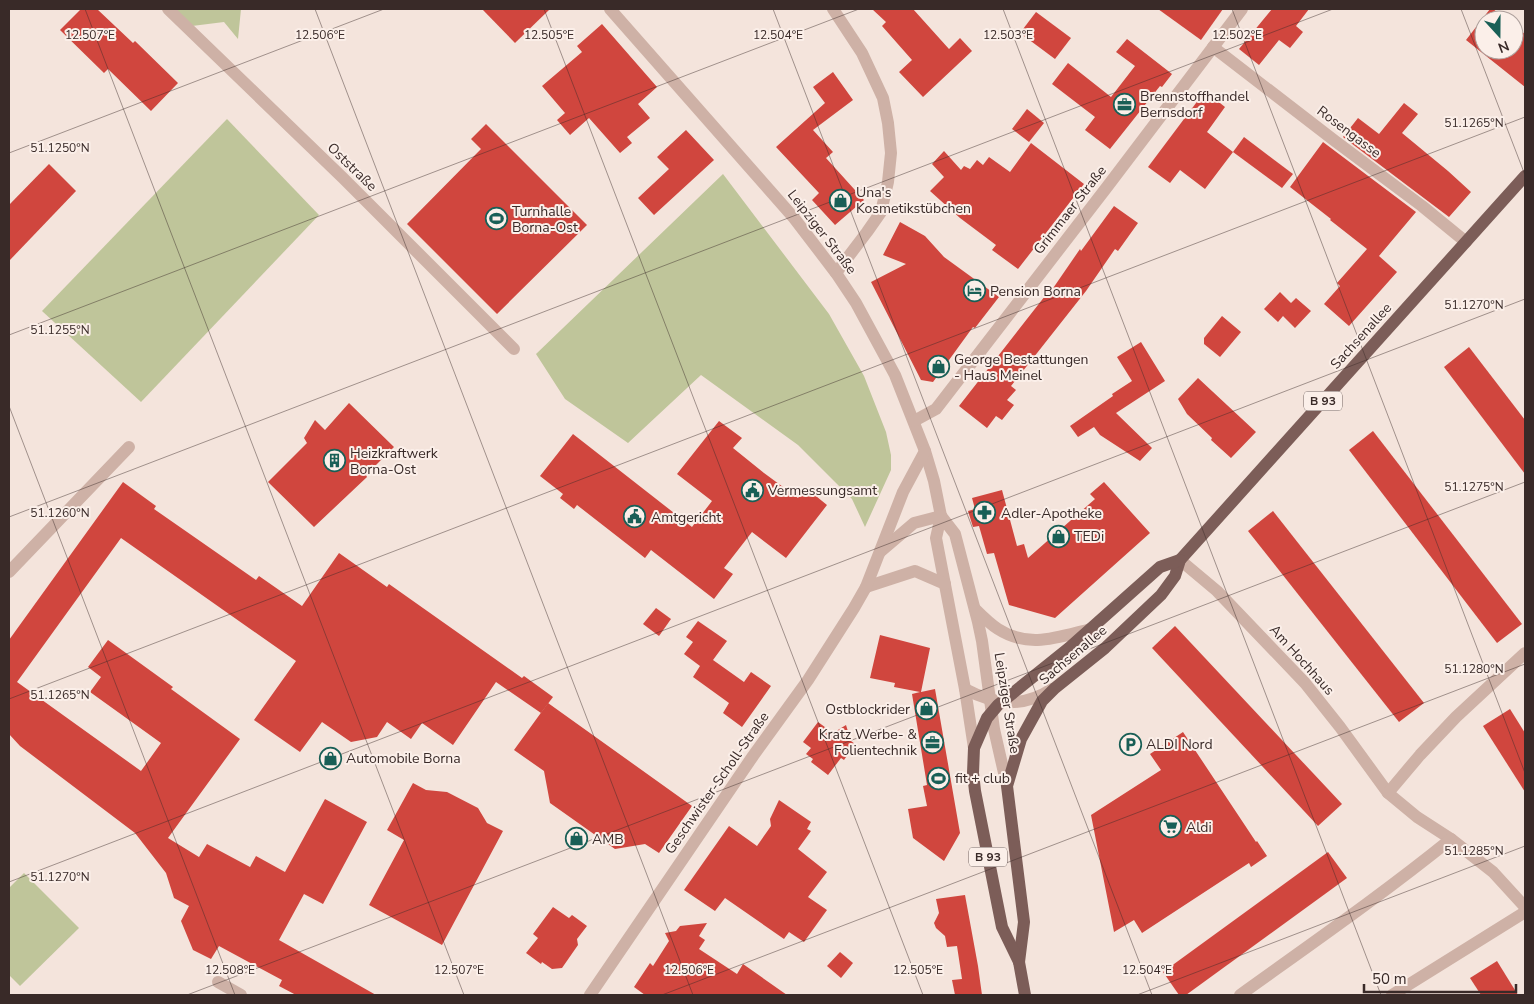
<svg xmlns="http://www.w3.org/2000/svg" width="1534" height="1004" viewBox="0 0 1534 1004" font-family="'Nunito Sans',sans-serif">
<rect width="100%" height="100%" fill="#f4e4dc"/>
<g fill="#bfc59a">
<polygon points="174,9 241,9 238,39 224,22 192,26"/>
<polygon points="227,119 319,215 141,402 42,311"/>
<polygon points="723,174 829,314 864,376 886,432 891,455 891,470 865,527 852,499 798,445 701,375 628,443 565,399 536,354"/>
<polygon points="24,873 79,928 20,986 9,975 9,888"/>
</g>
<g fill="#d0463e">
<polygon points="81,9 97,9 133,43 135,41 178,83 151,111 108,69 104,73 60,30"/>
<polygon points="482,9 550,9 515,43"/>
<polygon points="872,9 913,9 949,49 960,38 972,51 923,97 899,72 912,60 882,26 886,22"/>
<polygon points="1158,9 1223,9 1201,40"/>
<polygon points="1272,9 1309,9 1296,26 1303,32 1290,48 1279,40 1259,65 1239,49"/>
<polygon points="1490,9 1493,9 1507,20 1484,20 1484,50 1514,50 1514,26 1525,34 1525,87 1466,40"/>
<polygon points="1036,12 1071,38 1055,59 1020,33"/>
<polygon points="602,24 657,87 638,104 650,118 627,137 632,143 620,153 589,118 570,135 557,120 565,113 542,86 582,52 577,46"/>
<polygon points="1127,39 1172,74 1162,87 1160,86 1110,149 1085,130 1095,117 1052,84 1068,63 1111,97 1135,66 1116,52"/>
<polygon points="833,72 853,100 813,130 833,152 826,158 864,200 835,225 812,200 819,193 776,147 825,103 813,87"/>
<polygon points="1205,91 1225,107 1207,132 1233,152 1205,189 1180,170 1170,183 1148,167"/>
<polygon points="1404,103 1418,114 1402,133 1448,171 1471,192 1449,217 1343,137 1358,118 1379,134"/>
<polygon points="1027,109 1044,123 1029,142 1012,129"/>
<polygon points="486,124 587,225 497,314 407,224 481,149 471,139"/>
<polygon points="686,130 714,160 654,215 638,198 669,169 657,157"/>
<polygon points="1244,137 1293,174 1282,188 1233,152"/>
<polygon points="1323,142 1416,212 1379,256 1397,272 1349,326 1324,304 1340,286 1337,283 1367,249 1330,220 1331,219 1290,187"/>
<polygon points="1031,143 1084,184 1018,269 992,250 996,245 960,218 930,191 944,177 932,164 944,151 961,170 964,166 970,169 977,160 983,165 989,157 1010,172"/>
<polygon points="49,164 76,191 9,261 9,205"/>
<polygon points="1114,206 1138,223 1118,251 1115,249 1086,291 1011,386 1016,390 1007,400 1014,405 1002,420 996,416 987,428 959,406 1045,296 1047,297 1080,249 1081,251"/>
<polygon points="900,222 925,236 944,257 999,297 975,328 973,327 933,382 921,380 871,282 906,264 883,255"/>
<polygon points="1280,292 1291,303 1296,298 1311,311 1295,328 1283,316 1278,322 1264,309"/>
<polygon points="1222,316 1241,332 1220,357 1204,344 1204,338"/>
<polygon points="1141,342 1165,381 1116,413 1152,448 1140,461 1100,435 1094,427 1078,437 1070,426 1113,396 1112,394 1132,381 1117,357"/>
<polygon points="1469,347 1525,420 1525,474 1444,367"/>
<polygon points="1198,378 1256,432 1231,458 1211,440 1212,438 1187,414 1178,399"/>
<polygon points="349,403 394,447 366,475 367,477 314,527 268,482 307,443 304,438 315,420 325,430"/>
<polygon points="719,421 742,438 733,448 764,473 798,498 806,488 827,505 786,558 752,532 724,568 733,574 714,599 651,550 645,558 577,505 574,509 560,498 563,494 540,476 573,434 692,527 712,501 677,474"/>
<polygon points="1373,431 1522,624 1497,643 1349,450"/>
<polygon points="123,482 156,506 154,509 256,580 259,576 302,606 339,553 387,587 389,584 522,678 524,676 553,697 541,713 496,682 453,745 422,723 411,739 387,722 377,737 351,742 322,722 300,752 254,720 296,661 121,538 17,682 141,771 161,743 90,692 101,677 88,667 108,640 173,687 171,689 240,739 168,838 199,857 207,844 250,867 256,856 285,872 325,799 367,822 323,904 304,894 279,940 376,995 296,995 279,986 282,980 219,946 211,959 193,950 181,921 189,906 174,898 166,873 135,833 20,746 9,734 9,640"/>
<polygon points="1104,482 1150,533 1055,618 1009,605 994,553 987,554 979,526 973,527 968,511 975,509 972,498 1002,490 1017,546 1024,544 1028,558 1095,499 1090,494"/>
<polygon points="1273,511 1424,703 1399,722 1248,531"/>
<polygon points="656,608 671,619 659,636 643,624"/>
<polygon points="698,621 727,641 713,660 744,682 751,672 771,686 742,727 723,713 729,703 693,677 700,666 684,654 693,642 686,637"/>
<polygon points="1175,626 1342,804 1318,826 1152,648"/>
<polygon points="880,635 930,648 921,692 935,689 960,833 944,861 913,838 908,809 927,806 923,786 927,785 912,694 920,692 894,687 895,683 870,678"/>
<polygon points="548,703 692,806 659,853 645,844 615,849 550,803 544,771 514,750"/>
<polygon points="1510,709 1525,733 1525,792 1483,726"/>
<polygon points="818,722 833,733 846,725 851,741 855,744 844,760 841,758 828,775 811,762 813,759 806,754 811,748 803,742"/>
<polygon points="1183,732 1256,842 1257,841 1267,856 1251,867 1249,863 1142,933 1134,920 1114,932 1091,815 1161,770 1150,754"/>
<polygon points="413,783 426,790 447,792 478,808 487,823 503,831 442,945 369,905 404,840 387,830"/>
<polygon points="779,800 811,822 807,829 811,831 798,849 827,872 808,897 827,910 804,942 789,932 784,939 725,898 715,911 684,890 729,826 757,846 771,826 770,819"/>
<polygon points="1328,852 1347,878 1186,995 1179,995 1163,972"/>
<polygon points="965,895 978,966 982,995 955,995 952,980 962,979 957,946 947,947 945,936 936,928 934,923 939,913 936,899"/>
<polygon points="553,907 569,918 572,915 587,926 577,939 578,945 562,968 552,969 542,962 541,964 526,953 538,938 533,934"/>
<polygon points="707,923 699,936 705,940 699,949 737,974 743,964 787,995 645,995 634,987 650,963 653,966 669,941 665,933 676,931 680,926"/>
<polygon points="840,952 853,963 841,978 827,966"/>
<polygon points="1497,961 1518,995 1481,995 1470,978"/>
</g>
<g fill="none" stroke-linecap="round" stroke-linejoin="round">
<g stroke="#ceb1a6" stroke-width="12">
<polyline points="168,9 343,178 514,349"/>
<polyline points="610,9 794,218 836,273 856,303 895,375 925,451 934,481 941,516 936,538 965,689 974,748"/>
<polyline points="833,9 862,53 883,98 888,123 891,153 888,182 881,212 867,232 836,273"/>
<polyline points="1213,47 1335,141 1422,206 1466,242"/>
<polyline points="914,421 936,409 1107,187 1242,9"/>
<polyline points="941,516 955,534 978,622 982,641 994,729 1007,786"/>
<polyline points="880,552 914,523 941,516"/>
<polyline points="1180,560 1217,591 1305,683 1340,727 1388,793 1417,817 1451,839 1493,872 1525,907"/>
<polyline points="9,572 129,447"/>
<polyline points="866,587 915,571 945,584"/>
<path d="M 975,609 C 982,616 990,624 998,629 C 1029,649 1058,637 1091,629"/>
<path d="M 965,689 C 995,705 1023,708 1052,689"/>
<polyline points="1388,793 1420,755 1456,717 1525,653"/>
<polyline points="218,982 241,995"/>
<polyline points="590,995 753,756 808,680 854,608 866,587 903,492 925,451"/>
<path d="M 1240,995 C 1311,944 1383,894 1451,839"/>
<polyline points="1392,995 1525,912"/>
</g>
<g stroke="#7c5d58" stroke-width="12">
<polyline points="1019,962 1024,922 1007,786 1021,739 1042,701 1055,688 1105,648 1161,595 1175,576 1180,560 1525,176"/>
<polyline points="1025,995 1019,962 1002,927 975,791 973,773 974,748 987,718 998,705 1069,648 1160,567 1180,560"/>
</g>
</g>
<path fill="none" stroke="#392a28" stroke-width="1" stroke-opacity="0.45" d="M 85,9 L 464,995M 315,9 L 693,995M 544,9 L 923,995M 773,9 L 1152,995M 1003,9 L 1381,995M 1232,9 L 1525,773M 1461,9 L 1525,175M 9,153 L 384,9M 9,335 L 859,9M 9,406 L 235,995M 9,517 L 1333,9M 9,699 L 1525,117M 9,882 L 1525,299M 187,995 L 1525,482M 662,995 L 1525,664M 1137,995 L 1525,846"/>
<defs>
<symbol id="office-ring" viewBox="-11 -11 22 22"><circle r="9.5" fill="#fbefe9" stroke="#195f56" stroke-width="1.5"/><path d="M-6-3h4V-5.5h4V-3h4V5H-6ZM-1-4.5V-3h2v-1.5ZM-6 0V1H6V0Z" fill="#195f56"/></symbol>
<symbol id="shop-ring" viewBox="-11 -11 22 22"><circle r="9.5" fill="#fbefe9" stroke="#195f56" stroke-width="1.5"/><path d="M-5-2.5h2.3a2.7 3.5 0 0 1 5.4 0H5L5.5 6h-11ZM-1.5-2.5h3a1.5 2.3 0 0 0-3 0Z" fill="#195f56"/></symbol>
<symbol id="stadium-ring" viewBox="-11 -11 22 22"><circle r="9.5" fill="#fbefe9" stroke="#195f56" stroke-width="1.5"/><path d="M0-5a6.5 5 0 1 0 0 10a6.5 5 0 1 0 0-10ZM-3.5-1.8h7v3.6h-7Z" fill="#195f56"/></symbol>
<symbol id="hotel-ring" viewBox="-11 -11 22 22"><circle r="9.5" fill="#fbefe9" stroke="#195f56" stroke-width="1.5"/><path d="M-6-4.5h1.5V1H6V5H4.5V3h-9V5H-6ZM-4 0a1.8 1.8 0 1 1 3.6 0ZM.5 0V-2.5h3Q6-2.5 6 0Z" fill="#195f56"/></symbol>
<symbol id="building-ring" viewBox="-11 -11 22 22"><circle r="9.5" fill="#fbefe9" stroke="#195f56" stroke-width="1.5"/><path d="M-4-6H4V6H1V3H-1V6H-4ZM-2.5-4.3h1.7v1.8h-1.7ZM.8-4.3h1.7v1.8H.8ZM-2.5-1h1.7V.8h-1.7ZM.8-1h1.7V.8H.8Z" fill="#195f56"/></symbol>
<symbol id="civic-ring" viewBox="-11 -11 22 22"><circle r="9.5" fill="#fbefe9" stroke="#195f56" stroke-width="1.5"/><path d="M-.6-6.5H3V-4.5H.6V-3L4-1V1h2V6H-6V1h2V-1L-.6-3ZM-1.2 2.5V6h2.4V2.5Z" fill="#195f56"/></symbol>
<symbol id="pharmacy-ring" viewBox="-11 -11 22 22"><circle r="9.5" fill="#fbefe9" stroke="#195f56" stroke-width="1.5"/><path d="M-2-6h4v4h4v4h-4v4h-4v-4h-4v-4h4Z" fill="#195f56"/></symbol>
<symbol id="parking-ring" viewBox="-11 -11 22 22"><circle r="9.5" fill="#fbefe9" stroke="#195f56" stroke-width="1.5"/><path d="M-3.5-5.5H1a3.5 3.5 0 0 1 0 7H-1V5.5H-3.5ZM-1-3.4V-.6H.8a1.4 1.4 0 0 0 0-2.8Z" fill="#195f56"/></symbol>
<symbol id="supermarket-ring" viewBox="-11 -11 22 22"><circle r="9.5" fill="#fbefe9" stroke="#195f56" stroke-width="1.5"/><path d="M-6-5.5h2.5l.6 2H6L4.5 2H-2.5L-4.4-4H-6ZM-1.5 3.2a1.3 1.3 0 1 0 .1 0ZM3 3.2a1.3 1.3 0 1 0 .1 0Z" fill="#195f56"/></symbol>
</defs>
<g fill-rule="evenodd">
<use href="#office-ring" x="1112" y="92" width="25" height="25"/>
<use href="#shop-ring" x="828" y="188" width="25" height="25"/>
<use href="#stadium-ring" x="484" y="206" width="25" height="25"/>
<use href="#hotel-ring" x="962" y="278" width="25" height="25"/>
<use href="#shop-ring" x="926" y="354" width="25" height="25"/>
<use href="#building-ring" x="322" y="448" width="25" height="25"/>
<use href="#civic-ring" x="740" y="478" width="25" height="25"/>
<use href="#pharmacy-ring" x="972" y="500" width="25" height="25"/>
<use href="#civic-ring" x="622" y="504" width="25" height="25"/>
<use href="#shop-ring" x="1046" y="524" width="25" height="25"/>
<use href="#shop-ring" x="914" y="696" width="25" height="25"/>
<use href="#office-ring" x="920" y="730" width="25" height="25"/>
<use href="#parking-ring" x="1118" y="732" width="25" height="25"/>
<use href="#shop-ring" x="318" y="746" width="25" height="25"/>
<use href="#stadium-ring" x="926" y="766" width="25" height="25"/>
<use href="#supermarket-ring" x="1158" y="814" width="25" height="25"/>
<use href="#shop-ring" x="564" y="826" width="25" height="25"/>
</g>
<g text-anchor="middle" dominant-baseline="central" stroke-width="4" stroke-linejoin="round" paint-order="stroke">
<g fill="#fbefe9" stroke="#736562" stroke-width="1">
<rect x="1304" y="391.5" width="38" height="19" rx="4"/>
<rect x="969" y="847.5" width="38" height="19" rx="4"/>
</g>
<g font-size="12" font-weight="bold" fill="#392a28">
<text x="1323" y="401">B 93</text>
<text x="988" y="857">B 93</text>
</g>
<g font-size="14" fill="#392a28" stroke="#fbefe9" text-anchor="start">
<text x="1140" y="96">Brennstoffhandel<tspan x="1140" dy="16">Bernsdorf</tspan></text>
<text x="856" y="192">Una's<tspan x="856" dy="16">Kosmetikstübchen</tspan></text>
<text x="512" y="211">Turnhalle<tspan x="512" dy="16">Borna-Ost</tspan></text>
<text x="990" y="291">Pension Borna</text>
<text x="954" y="359">George Bestattungen<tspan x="954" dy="16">- Haus Meinel</tspan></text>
<text x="350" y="453">Heizkraftwerk<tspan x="350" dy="16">Borna-Ost</tspan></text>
<text x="768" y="490">Vermessungsamt</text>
<text x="1001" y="513">Adler-Apotheke</text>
<text x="651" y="517">Amtgericht</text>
<text x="1074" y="536">TEDi</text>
<text x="910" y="709" text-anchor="end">Ostblockrider</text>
<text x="917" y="734" text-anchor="end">Kratz Werbe- &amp;<tspan x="917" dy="16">Folientechnik</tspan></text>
<text x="1146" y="744">ALDI Nord</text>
<text x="346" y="758">Automobile Borna</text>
<text x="955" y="778">fit + club</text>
<text x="1186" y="827">Aldi</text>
<text x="592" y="839">AMB</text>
</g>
<g font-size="14" fill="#392a28" stroke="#fbefe9">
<text transform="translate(1349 132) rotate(37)">Rosengasse</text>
<text transform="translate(352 167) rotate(44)">Oststraße</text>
<text transform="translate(1070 210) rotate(-52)">Grimmaer Straße</text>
<text transform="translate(822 232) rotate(52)">Leipziger Straße</text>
<text transform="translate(1361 336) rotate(-48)">Sachsenallee</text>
<text transform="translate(1073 655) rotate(-40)">Sachsenallee</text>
<text transform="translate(1302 660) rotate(48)">Am Hochhaus</text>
<text transform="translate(1007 703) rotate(81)">Leipziger Straße</text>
<text transform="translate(717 783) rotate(-55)">Geschwister-Scholl-Straße</text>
</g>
</g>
<g font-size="12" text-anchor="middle" fill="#392a28" stroke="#fbefe9" stroke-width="4" stroke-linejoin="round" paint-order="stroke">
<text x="90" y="39">12.507°E</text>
<text x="320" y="39">12.506°E</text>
<text x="549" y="39">12.505°E</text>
<text x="778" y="39">12.504°E</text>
<text x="1008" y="39">12.503°E</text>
<text x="1237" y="39">12.502°E</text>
<text x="1474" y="127">51.1265°N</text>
<text x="60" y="152">51.1250°N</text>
<text x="1474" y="309">51.1270°N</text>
<text x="60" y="334">51.1255°N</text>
<text x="1474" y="491">51.1275°N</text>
<text x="60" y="517">51.1260°N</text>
<text x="1474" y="673">51.1280°N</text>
<text x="60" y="699">51.1265°N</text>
<text x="1474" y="855">51.1285°N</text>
<text x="60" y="881">51.1270°N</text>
<text x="230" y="974">12.508°E</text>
<text x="459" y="974">12.507°E</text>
<text x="689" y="974">12.506°E</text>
<text x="918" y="974">12.505°E</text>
<text x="1147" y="974">12.504°E</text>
</g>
<rect width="1534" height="1004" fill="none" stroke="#392a28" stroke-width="20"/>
<g transform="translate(1499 35) rotate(159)"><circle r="24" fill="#fbefe9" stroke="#ada09c"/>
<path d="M0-4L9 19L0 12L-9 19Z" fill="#195f56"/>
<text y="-8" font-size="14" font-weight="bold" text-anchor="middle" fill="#392a28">N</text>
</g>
<path d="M1364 984v8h152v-8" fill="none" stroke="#392a28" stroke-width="2.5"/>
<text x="1372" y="984" font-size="15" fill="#392a28" stroke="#fbefe9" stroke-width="4" paint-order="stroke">50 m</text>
</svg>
